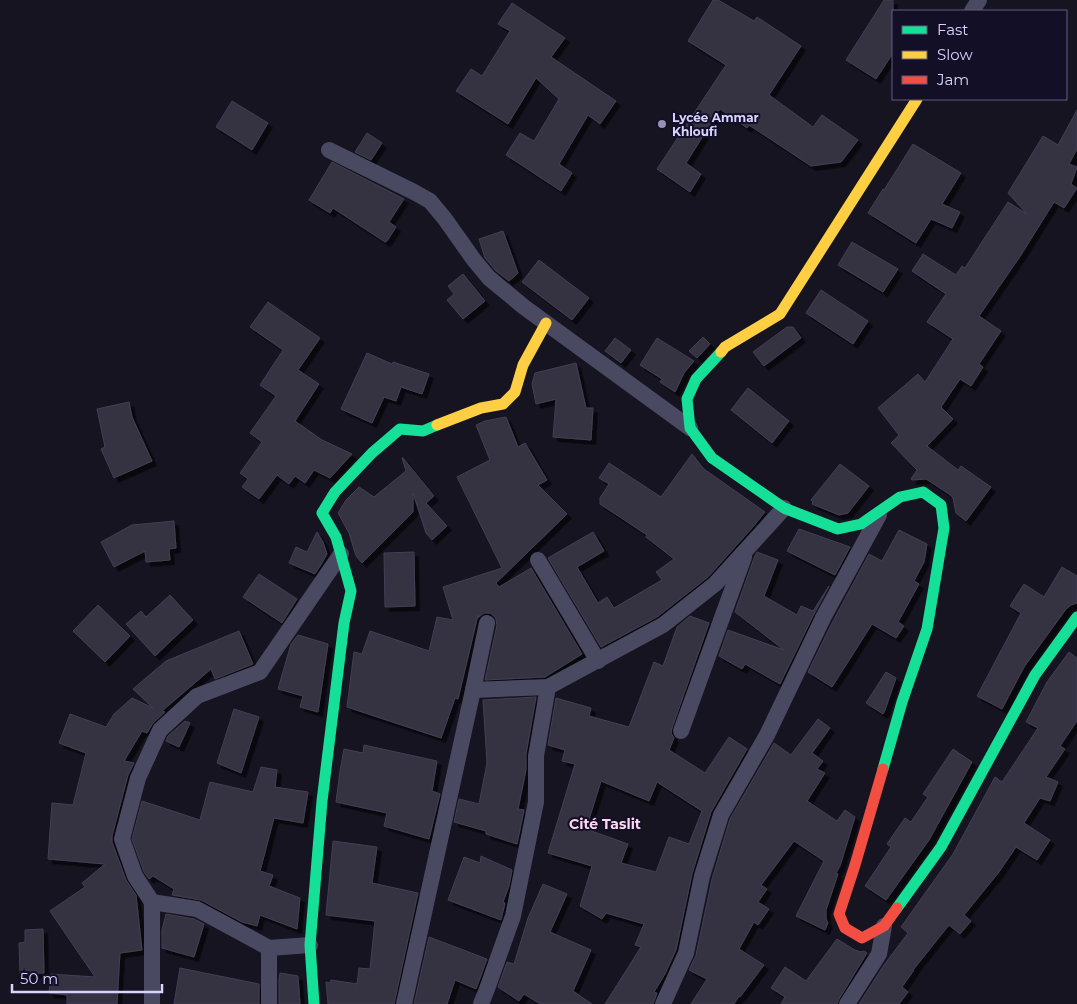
<svg xmlns="http://www.w3.org/2000/svg" width="1077" height="1004" viewBox="0 0 1077 1004" font-family="Montserrat,sans-serif">
<defs>
<filter id="shadow"><feDropShadow dx="4.5" dy="4.5" stdDeviation="0" flood-color="#0009"/></filter>
</defs>
<rect width="100%" height="100%" fill="#161421"/>
<g fill="#343243" stroke="#433f54" fill-rule="evenodd" filter="url(#shadow)">
<polygon points="713,0 718,0 754,21 757,17 801,46 769,95 813,127 822,115 858,140 841,162 811,166 749,125 747,128 720,109 686,163 701,174 690,192 657,169 726,65 688,41"/>
<polygon points="884,0 893,0 893,53 876,79 846,60"/>
<polygon points="512,3 565,38 551,57 616,101 600,124 588,115 559,164 572,173 561,191 506,155 520,133 534,141 559,99 536,78 508,124 456,91 471,69 482,76 510,31 498,24"/>
<polygon points="232,101 268,123 252,150 216,127"/>
<polygon points="1077,110 1077,149 1069,164 1077,167 1071,184 1077,188 1064,208 1054,202 1021,255 979,316 1001,331 979,364 983,367 971,386 960,379 941,407 953,419 927,446 958,470 961,466 991,487 966,521 956,513 953,498 949,494 926,479 912,480 911,479 917,470 891,443 899,435 878,408 918,374 925,382 953,339 927,322 946,294 912,271 923,254 956,275 962,266 965,268 1008,202 1027,214 1008,193 1043,136 1058,145"/>
<polygon points="367,133 382,143 371,160 355,152"/>
<polygon points="913,144 961,173 942,204 960,212 952,228 931,219 916,243 868,213 883,189 884,190"/>
<polygon points="332,162 404,199 389,222 396,227 387,241 385,242 333,208 330,213 309,200"/>
<polygon points="503,231 518,273 509,281 496,271 485,258 479,239"/>
<polygon points="852,242 898,269 883,292 838,265"/>
<polygon points="539,260 589,298 572,320 522,282"/>
<polygon points="463,274 485,301 463,319 447,300 454,294 448,286"/>
<polygon points="821,290 868,321 853,344 806,313"/>
<polygon points="268,302 320,338 298,370 319,384 295,421 322,440 352,454 330,478 314,470 305,483 295,476 289,484 277,475 259,499 242,487 248,479 240,473 262,442 250,433 276,396 260,385 283,350 250,327"/>
<polygon points="787,327 793,327 801,338 764,366 753,352"/>
<polygon points="703,337 710,344 697,358 689,351"/>
<polygon points="615,338 631,350 621,363 605,351"/>
<polygon points="657,338 694,361 684,373 675,392 660,382 662,379 640,365"/>
<polygon points="367,353 392,364 393,362 429,374 422,394 401,387 396,401 384,397 372,423 341,409"/>
<polygon points="576,363 586,408 593,408 591,440 553,437 556,399 536,404 532,384 535,373"/>
<polygon points="748,388 789,421 772,443 731,410"/>
<polygon points="129,402 132,417 152,461 114,478 101,449 105,447 97,409"/>
<polygon points="506,417 518,447 525,443 547,480 538,485 567,514 496,583 499,587 531,568 582,654 545,677 485,680 497,625 496,619 494,616 490,613 484,613 480,616 478,618 478,615 458,699 455,698 441,738 347,707 354,652 362,654 370,631 429,651 437,617 453,620 443,587 502,568 457,477 490,460 476,425 485,421"/>
<polygon points="692,454 704,469 765,512 752,528 708,577 657,617 601,647 548,558 593,532 604,551 577,567 598,603 607,597 614,608 662,580 656,572 674,559 646,537 647,535 600,504 600,498 609,484 599,478 609,463 661,497"/>
<polygon points="402,458 403,458 434,496 426,503 447,526 432,540 426,533 413,493 413,512 362,563 356,556 349,533 338,513 346,500 359,487 374,497 406,471"/>
<polygon points="840,464 869,486 848,513 839,515 812,504 813,502 811,500"/>
<polygon points="174,521 176,548 169,549 170,560 146,562 145,551 114,567 101,542 132,525"/>
<polygon points="799,529 850,547 835,575 787,551"/>
<polygon points="899,530 927,544 924,562 914,581 919,584 898,622 904,626 896,638 872,624 832,687 808,672 832,623 869,554 882,561"/>
<polygon points="317,532 323,542 327,554 322,563 315,574 289,563 296,547 307,552"/>
<polygon points="414,552 415,606 385,607 384,553"/>
<polygon points="757,552 778,560 764,596 797,615 801,606 813,611 829,586 814,614 780,684 745,664 742,669 719,656 728,630 784,650 735,612 754,558"/>
<polygon points="1062,567 1077,576 1077,603 1071,605 1066,609 1024,667 1002,709 977,696 1021,613 1010,606 1024,584 1044,597"/>
<polygon points="259,574 297,599 282,623 243,597"/>
<polygon points="170,595 193,620 155,656 126,624 141,611 146,617"/>
<polygon points="98,605 130,636 105,662 73,631"/>
<path d="M 690,616 L 709,623 L 672,728 L 671,733 L 674,738 L 669,750 L 705,773 L 729,737 L 747,749 L 711,812 L 692,874 L 676,950 L 665,974 L 654,992 L 657,993 L 653,1004 L 605,1004 L 641,947 L 635,945 L 644,924 L 606,913 L 602,919 L 580,906 L 592,866 L 548,853 L 575,764 L 562,761 L 565,750 L 548,745 L 556,698 L 591,708 L 589,716 L 629,727 L 654,662 L 663,666 L 677,627 ZM 601,781 L 649,801 L 657,782 L 702,811 L 689,844 L 669,837 L 656,872 L 621,863 L 628,844 L 586,829 Z"/>
<polygon points="239,631 253,664 215,679 211,669 162,711 165,712 153,723 147,733 142,731 124,761 134,763 128,775 112,836 112,842 126,880 136,895 142,950 120,953 117,1004 67,1004 67,995 49,993 51,974 95,977 50,911 85,887 82,883 105,864 48,859 52,803 73,805 86,753 59,743 70,714 106,727 114,714 132,698 153,708 133,689 166,661"/>
<polygon points="298,635 328,644 318,712 300,707 303,696 278,689 291,644"/>
<polygon points="1069,652 1077,658 1077,721 1060,746 1065,749 1046,777 1058,782 1050,801 1040,798 1024,823 1050,840 1037,860 1016,847 999,872 964,915 971,921 960,934 949,925 913,970 914,970 902,987 908,992 899,1004 859,1004 884,965 908,933 901,927 953,854 995,777 1002,782 1038,728 1026,722 1047,682"/>
<polygon points="886,672 896,678 885,710 883,714 866,703"/>
<polygon points="536,697 526,754 526,770 518,809 524,810 517,844 486,834 486,831 454,822 459,799 479,804 487,763 483,700"/>
<polygon points="234,709 259,717 241,773 217,763"/>
<polygon points="818,719 830,728 812,753 823,761 817,769 825,773 807,801 837,821 845,810 855,817 840,866 836,873 838,874 826,910 826,919 828,923 825,930 796,916 824,861 794,841 761,885 767,889 758,902 769,909 758,925 754,922 739,949 764,965 740,997 739,996 734,1004 691,1004 707,979 689,970 696,955 712,879 730,819 774,743 791,755"/>
<polygon points="185,721 190,723 179,747 166,741 168,736"/>
<polygon points="364,745 437,761 432,791 440,794 429,839 384,826 387,813 336,802 340,771 344,749 363,753"/>
<polygon points="953,749 972,762 929,840 886,900 865,886 891,847 887,844 905,818 911,822 928,797 923,794"/>
<polygon points="261,767 277,770 275,787 308,792 303,823 274,818 260,871 273,875 269,886 300,898 297,929 260,915 257,926 242,922 201,900 172,895 174,889 153,876 149,879 144,872 132,839 142,801 200,820 210,782 253,792"/>
<polygon points="333,841 377,847 372,883 418,893 394,1004 328,1004 326,982 330,983 331,980 357,984 359,968 370,969 375,921 326,915"/>
<polygon points="481,856 512,870 509,886 503,902 505,903 501,920 448,900 464,857 480,863"/>
<polygon points="543,884 567,894 550,932 591,950 573,991 592,1004 540,1004 524,994 519,1001 498,987 507,962 514,964 528,918"/>
<polygon points="166,914 194,919 204,924 194,957 162,948 162,930"/>
<polygon points="43,929 44,973 20,974 19,943 25,942 25,930"/>
<polygon points="429,937 487,959 476,989 455,980 447,1004 414,1004"/>
<polygon points="837,939 855,950 861,952 864,951 867,953 839,999 837,1004 781,1004 785,997 771,988 785,967 806,981"/>
<polygon points="180,968 259,984 259,1004 174,1004"/>
<polygon points="280,973 298,976 300,1004 279,1004 279,979"/>
</g>
<g fill="none" stroke-linecap="round" stroke-linejoin="round">
<g stroke="#4a4962" stroke-width="16">
<polyline points="972,11 979,0"/>
<polyline points="329,150 414,192 430,201 445,219 474,260 489,278 524,307 690,428"/>
<polyline points="538,560 598,661"/>
<polyline points="473,690 548,687 663,625 715,584 784,508"/>
<polyline points="681,731 744,557"/>
<polyline points="152,902 152,1004"/>
<polyline points="310,945 269,948 197,909 152,902 135,876 122,839 138,778 160,730 197,696 260,672 341,554"/>
<polyline points="269,948 269,1004"/>
<polyline points="404,1004 473,690 487,623"/>
<polyline points="481,1004 487,989 513,916 536,802 536,756 548,687"/>
<polyline points="663,1004 686,953 702,876 721,815 767,735 823,618 879,515"/>
<polyline points="847,1004 879,954 884,926"/>
</g>
<g stroke="#16e098" stroke-width="11">
<polyline points="721,352 696,379 687,399 690,428 712,458 784,508 838,529 861,524 900,497 923,492 941,505 944,528 927,629 902,702 883,769"/>
<polyline points="897,908 941,847 1035,675 1077,617"/>
<polyline points="314,1004 310,945 322,801 344,623 351,591 336,537 322,513 335,492 372,453 400,429 423,431 437,425"/>
</g>
<g stroke="#ffcf43" stroke-width="11">
<polyline points="721,352 725,347 780,314 917,99"/>
<polyline points="437,425 481,408 503,404 515,392 523,365 546,323"/>
</g>
<polyline stroke="#f24e42" stroke-width="11" points="883,769 855,865 839,914 845,928 862,938 884,926 897,908"/>
</g>
<circle fill="#9591b1" stroke="#130f26" stroke-width="2" cx="662" cy="124" r="5"/>
<g text-anchor="middle" dominant-baseline="central" stroke-width="4" stroke-linejoin="round" paint-order="stroke">
<g font-size="12" font-weight="bold" fill="#d9d4ff" stroke="#130f26" text-anchor="start">
<text x="672" y="117">Lycée Ammar<tspan x="672" dy="14">Khloufi</tspan></text>
</g>
<g font-size="14" font-weight="bold" fill="#ffd6f0" stroke="#130f26">
<text x="605" y="824">Cité Taslit</text>
</g>
</g>
<rect x="892" y="10" width="175" height="90" fill="#130f26" stroke="#625e7d"/>
<rect x="902" y="26" width="25" height="8" fill="#16e098" stroke="#625e7d"/>
<text x="937" y="35" font-size="15" fill="#d9d4ff">Fast</text>
<rect x="902" y="51" width="25" height="8" fill="#ffcf43" stroke="#625e7d"/>
<text x="937" y="60" font-size="15" fill="#d9d4ff">Slow</text>
<rect x="902" y="76" width="25" height="8" fill="#f24e42" stroke="#625e7d"/>
<text x="937" y="85" font-size="15" fill="#d9d4ff">Jam</text>
<path d="M12 984v8h150v-8" fill="none" stroke="#d9d4ff" stroke-width="2.5"/>
<text x="20" y="984" font-size="15" fill="#d9d4ff" stroke="#130f26" stroke-width="4" paint-order="stroke">50 m</text>
</svg>
